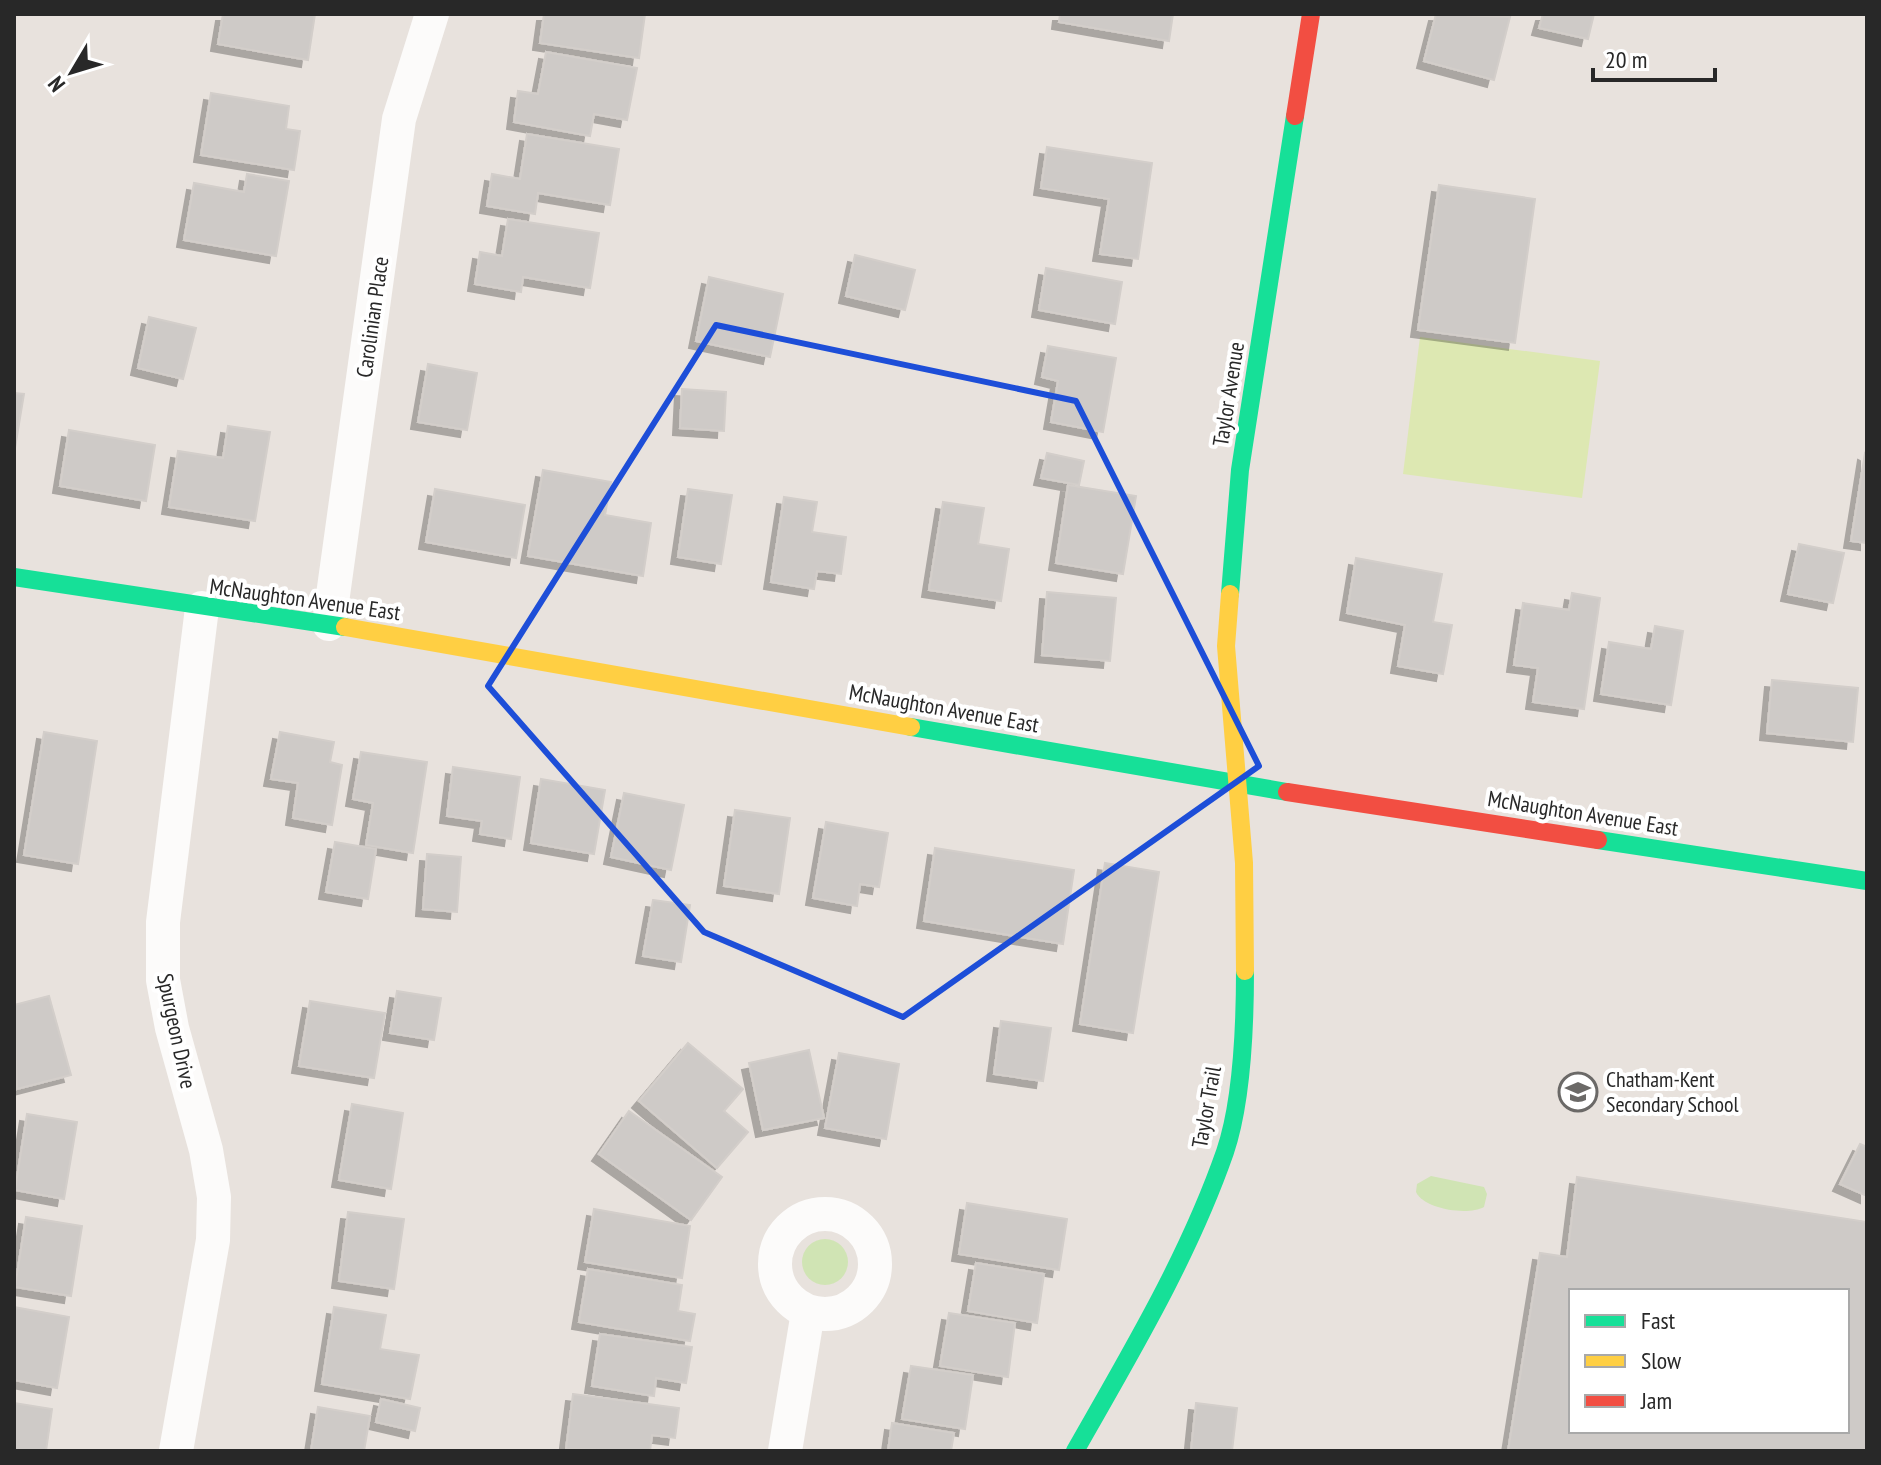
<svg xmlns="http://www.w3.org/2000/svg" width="1881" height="1465" viewBox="0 0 1881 1465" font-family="'PT Sans Narrow',sans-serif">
<defs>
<filter id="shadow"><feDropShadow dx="-7" dy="7" stdDeviation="0" flood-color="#0004"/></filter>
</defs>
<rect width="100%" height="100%" fill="#e8e2dd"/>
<g fill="#d0e4b4">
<path d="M 1431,1176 L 1484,1187 L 1487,1194 L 1484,1207 C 1467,1216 1424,1209 1416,1192 L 1417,1184 Z"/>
<circle cx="825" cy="1262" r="23"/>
</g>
<polygon fill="#dde8b2" points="1420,337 1600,361 1582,498 1403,474"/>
<g fill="#cecac7" stroke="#d3ceca" stroke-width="2" fill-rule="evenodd" filter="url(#shadow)">
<polygon points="223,14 315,14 308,60 218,44"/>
<polygon points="544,14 645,14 639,58 540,43"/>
<polygon points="1060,14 1173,14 1169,41 1059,22"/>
<polygon points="1436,14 1510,17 1494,80 1424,61"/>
<polygon points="1543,14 1594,14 1588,39 1539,28"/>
<polygon points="546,52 637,68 627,120 594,114 590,136 514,122 518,91 538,94"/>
<polygon points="211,93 289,106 286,129 300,131 294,170 201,155"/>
<polygon points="527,134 619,149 610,205 538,193 535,214 487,206 492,174 520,179"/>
<polygon points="1047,147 1152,163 1138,259 1100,254 1109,199 1041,188"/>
<polygon points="247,174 289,181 276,256 184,240 194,183 244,192"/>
<polygon points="1439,185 1535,199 1515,343 1418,330"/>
<polygon points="508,219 599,233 590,288 523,277 521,292 475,284 480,252 502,256"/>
<polygon points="855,255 915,270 905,310 846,296"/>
<polygon points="1046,268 1122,282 1115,324 1039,310"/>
<polygon points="709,277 783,294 770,357 696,341"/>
<polygon points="149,317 196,328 183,379 138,368"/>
<polygon points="1048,346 1116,358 1103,432 1051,422 1058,381 1042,377"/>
<polygon points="428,364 477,373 467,430 418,422"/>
<polygon points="682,389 726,392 724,431 680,428"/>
<polygon points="14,393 24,394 14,454"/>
<polygon points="228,426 270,432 255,521 169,507 178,451 223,458"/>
<polygon points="69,430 155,445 146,501 60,486"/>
<polygon points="1047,453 1084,461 1079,485 1041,478"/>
<polygon points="1865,453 1867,454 1867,543 1851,541"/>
<polygon points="543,470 611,482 605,515 651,523 643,576 528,556"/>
<polygon points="1068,485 1136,496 1123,574 1056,563"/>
<polygon points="435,489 525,505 516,558 426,542"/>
<polygon points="688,489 732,495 721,564 678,557"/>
<polygon points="784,497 817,502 812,532 846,537 841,574 817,571 814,589 771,582"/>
<polygon points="943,502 984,508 978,544 1009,549 1001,601 929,590"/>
<polygon points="1799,544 1844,553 1833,603 1788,594"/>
<polygon points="1356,558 1442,574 1433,622 1452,625 1443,674 1398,666 1405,625 1347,613"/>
<polygon points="1047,592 1116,598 1110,661 1042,655"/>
<polygon points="1572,593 1600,598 1584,709 1533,702 1538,668 1514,665 1523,603 1569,610"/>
<polygon points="1655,626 1683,631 1671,705 1601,694 1609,642 1651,649"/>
<polygon points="1772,680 1858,688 1853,742 1767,733"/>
<polygon points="44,732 97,741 78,864 24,855"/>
<polygon points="280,732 334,742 330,762 342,765 332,825 293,818 298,783 271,779"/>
<polygon points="361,752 427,762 413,853 366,845 373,803 353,799"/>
<polygon points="453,767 520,777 511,839 480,834 482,821 447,816"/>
<polygon points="541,779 605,790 594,854 531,843"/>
<polygon points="624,793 684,805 671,870 611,857"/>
<polygon points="735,810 790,818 779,894 724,886"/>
<polygon points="826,822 888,833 879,887 860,884 857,906 813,898"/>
<polygon points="335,842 376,849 368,899 326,892"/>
<polygon points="935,848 1074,870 1063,944 924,921"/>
<polygon points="427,854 461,857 457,912 423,909"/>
<polygon points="1105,863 1159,872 1133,1033 1080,1024"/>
<polygon points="653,900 690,905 681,962 643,956"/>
<polygon points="397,991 441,998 434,1040 390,1033"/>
<polygon points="49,996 71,1075 17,1089 14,1005"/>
<polygon points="310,1001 385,1013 374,1078 299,1066"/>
<polygon points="1001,1021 1051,1028 1043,1081 994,1074"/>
<polygon points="688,1043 743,1089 724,1111 748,1132 717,1168 639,1101"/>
<polygon points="809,1050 824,1118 763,1130 749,1063"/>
<polygon points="839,1053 899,1064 886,1139 825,1128"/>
<polygon points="352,1104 403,1113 391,1189 339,1180"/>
<polygon points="629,1111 722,1177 691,1220 599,1154"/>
<polygon points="27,1114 77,1122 64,1199 15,1190"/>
<polygon points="1860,1144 1867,1147 1867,1196 1840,1184"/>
<path d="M 1577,1177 L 1867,1222 L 1867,1451 L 1508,1451 L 1540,1253 L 1567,1257 ZM 1571,1291 L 1847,1291 L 1847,1431 L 1571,1431 Z"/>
<polygon points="967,1203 1067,1219 1059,1270 959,1254"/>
<polygon points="594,1209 690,1226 682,1278 585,1262"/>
<polygon points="348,1212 404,1219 394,1289 339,1281"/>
<polygon points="26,1217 82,1226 71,1296 15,1287"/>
<polygon points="976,1263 1044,1274 1037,1323 968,1311"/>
<polygon points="588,1269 682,1285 678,1311 695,1314 690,1341 579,1322"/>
<polygon points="14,1307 69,1317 57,1388 14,1380"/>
<polygon points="334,1307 386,1315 380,1349 419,1355 410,1399 322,1384"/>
<polygon points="949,1313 1015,1323 1008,1377 940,1366"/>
<polygon points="600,1334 692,1347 686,1383 656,1378 654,1396 592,1386"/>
<polygon points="911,1366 973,1375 965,1429 902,1419"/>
<polygon points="573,1394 679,1408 675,1438 652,1435 650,1451 566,1449"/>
<polygon points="381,1399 420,1408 415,1431 376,1422"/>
<polygon points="14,1403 52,1409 46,1451 14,1451"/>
<polygon points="1196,1403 1237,1408 1232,1451 1191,1451"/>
<polygon points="318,1407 370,1416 364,1451 311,1451"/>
<polygon points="892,1423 954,1433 951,1451 888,1451"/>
</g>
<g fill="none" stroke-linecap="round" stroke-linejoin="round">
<g stroke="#fcfbfa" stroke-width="34">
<polyline points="329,624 399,119 432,14"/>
<circle cx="825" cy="1264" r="50"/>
<polyline points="176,1451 213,1240 214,1197 206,1150 172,1028 163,980 163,922 202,608"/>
<polyline points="785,1451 808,1312"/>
</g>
<g stroke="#16e098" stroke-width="18">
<polyline points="14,577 345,627"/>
<polyline points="1230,594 1240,470 1295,116"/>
<polyline points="911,727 1287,792"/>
<polyline points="1598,840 1867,881"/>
<path d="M 1075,1451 C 1130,1354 1188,1258 1225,1152 C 1242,1102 1245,1024 1245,971"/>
</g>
<g stroke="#ffcf43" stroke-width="18">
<polyline points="1230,594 1226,646 1244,863 1245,971"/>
<polyline points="345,627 911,727"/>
</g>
<g stroke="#f24e42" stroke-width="18">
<polyline points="1295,116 1311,14"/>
<polyline points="1287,792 1598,840"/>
</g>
</g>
<path fill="none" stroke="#1d4ed8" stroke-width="6" stroke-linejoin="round" d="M 716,325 L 1076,401 L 1259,766 L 903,1017 L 704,932 L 488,686 Z"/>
<defs>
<symbol id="school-ring" viewBox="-11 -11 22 22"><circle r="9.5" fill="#fff" stroke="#6b6967" stroke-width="1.5"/><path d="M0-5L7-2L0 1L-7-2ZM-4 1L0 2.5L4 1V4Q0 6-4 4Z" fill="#6b6967"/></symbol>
</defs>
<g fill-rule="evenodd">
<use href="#school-ring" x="1556" y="1070" width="44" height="44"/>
</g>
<g text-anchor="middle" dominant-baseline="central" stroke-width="8" stroke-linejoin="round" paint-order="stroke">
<g font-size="22" fill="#282828" stroke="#fff">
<text transform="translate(372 317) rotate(-82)">Carolinian Place</text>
<text transform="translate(1228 394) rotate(-81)">Taylor Avenue</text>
<text transform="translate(305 599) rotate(8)">McNaughton Avenue East</text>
<text transform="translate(944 708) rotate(10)">McNaughton Avenue East</text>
<text transform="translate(1583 813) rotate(9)">McNaughton Avenue East</text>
<text transform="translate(177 1031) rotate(78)">Spurgeon Drive</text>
<text transform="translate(1206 1107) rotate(-80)">Taylor Trail</text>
</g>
<g font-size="22" fill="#282828" stroke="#fff" text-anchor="start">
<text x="1606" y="1079">Chatham-Kent<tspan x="1606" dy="25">Secondary School</tspan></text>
</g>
</g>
<rect width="1881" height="1465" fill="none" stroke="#282828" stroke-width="32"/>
<rect x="1569" y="1289" width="280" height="144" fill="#ffffff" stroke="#a9a9a9" stroke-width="2"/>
<rect x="1585" y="1315" width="40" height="12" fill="#16e098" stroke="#a9a9a9" stroke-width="2"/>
<text x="1641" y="1329" font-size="24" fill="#282828">Fast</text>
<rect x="1585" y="1355" width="40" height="12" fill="#ffcf43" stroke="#a9a9a9" stroke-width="2"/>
<text x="1641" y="1369" font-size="24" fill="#282828">Slow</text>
<rect x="1585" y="1395" width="40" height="12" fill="#f24e42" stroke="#a9a9a9" stroke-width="2"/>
<text x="1641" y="1409" font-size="24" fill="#282828">Jam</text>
<g transform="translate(72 72) rotate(232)" stroke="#ffffff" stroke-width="6" paint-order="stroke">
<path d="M0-6L14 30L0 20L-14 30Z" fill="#282828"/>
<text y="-12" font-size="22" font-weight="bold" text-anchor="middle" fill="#282828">N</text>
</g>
<path d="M1593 68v12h122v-12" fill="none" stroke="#282828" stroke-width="4"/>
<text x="1605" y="68" font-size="24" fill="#282828" stroke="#ffffff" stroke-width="6" paint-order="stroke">20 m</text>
</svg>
